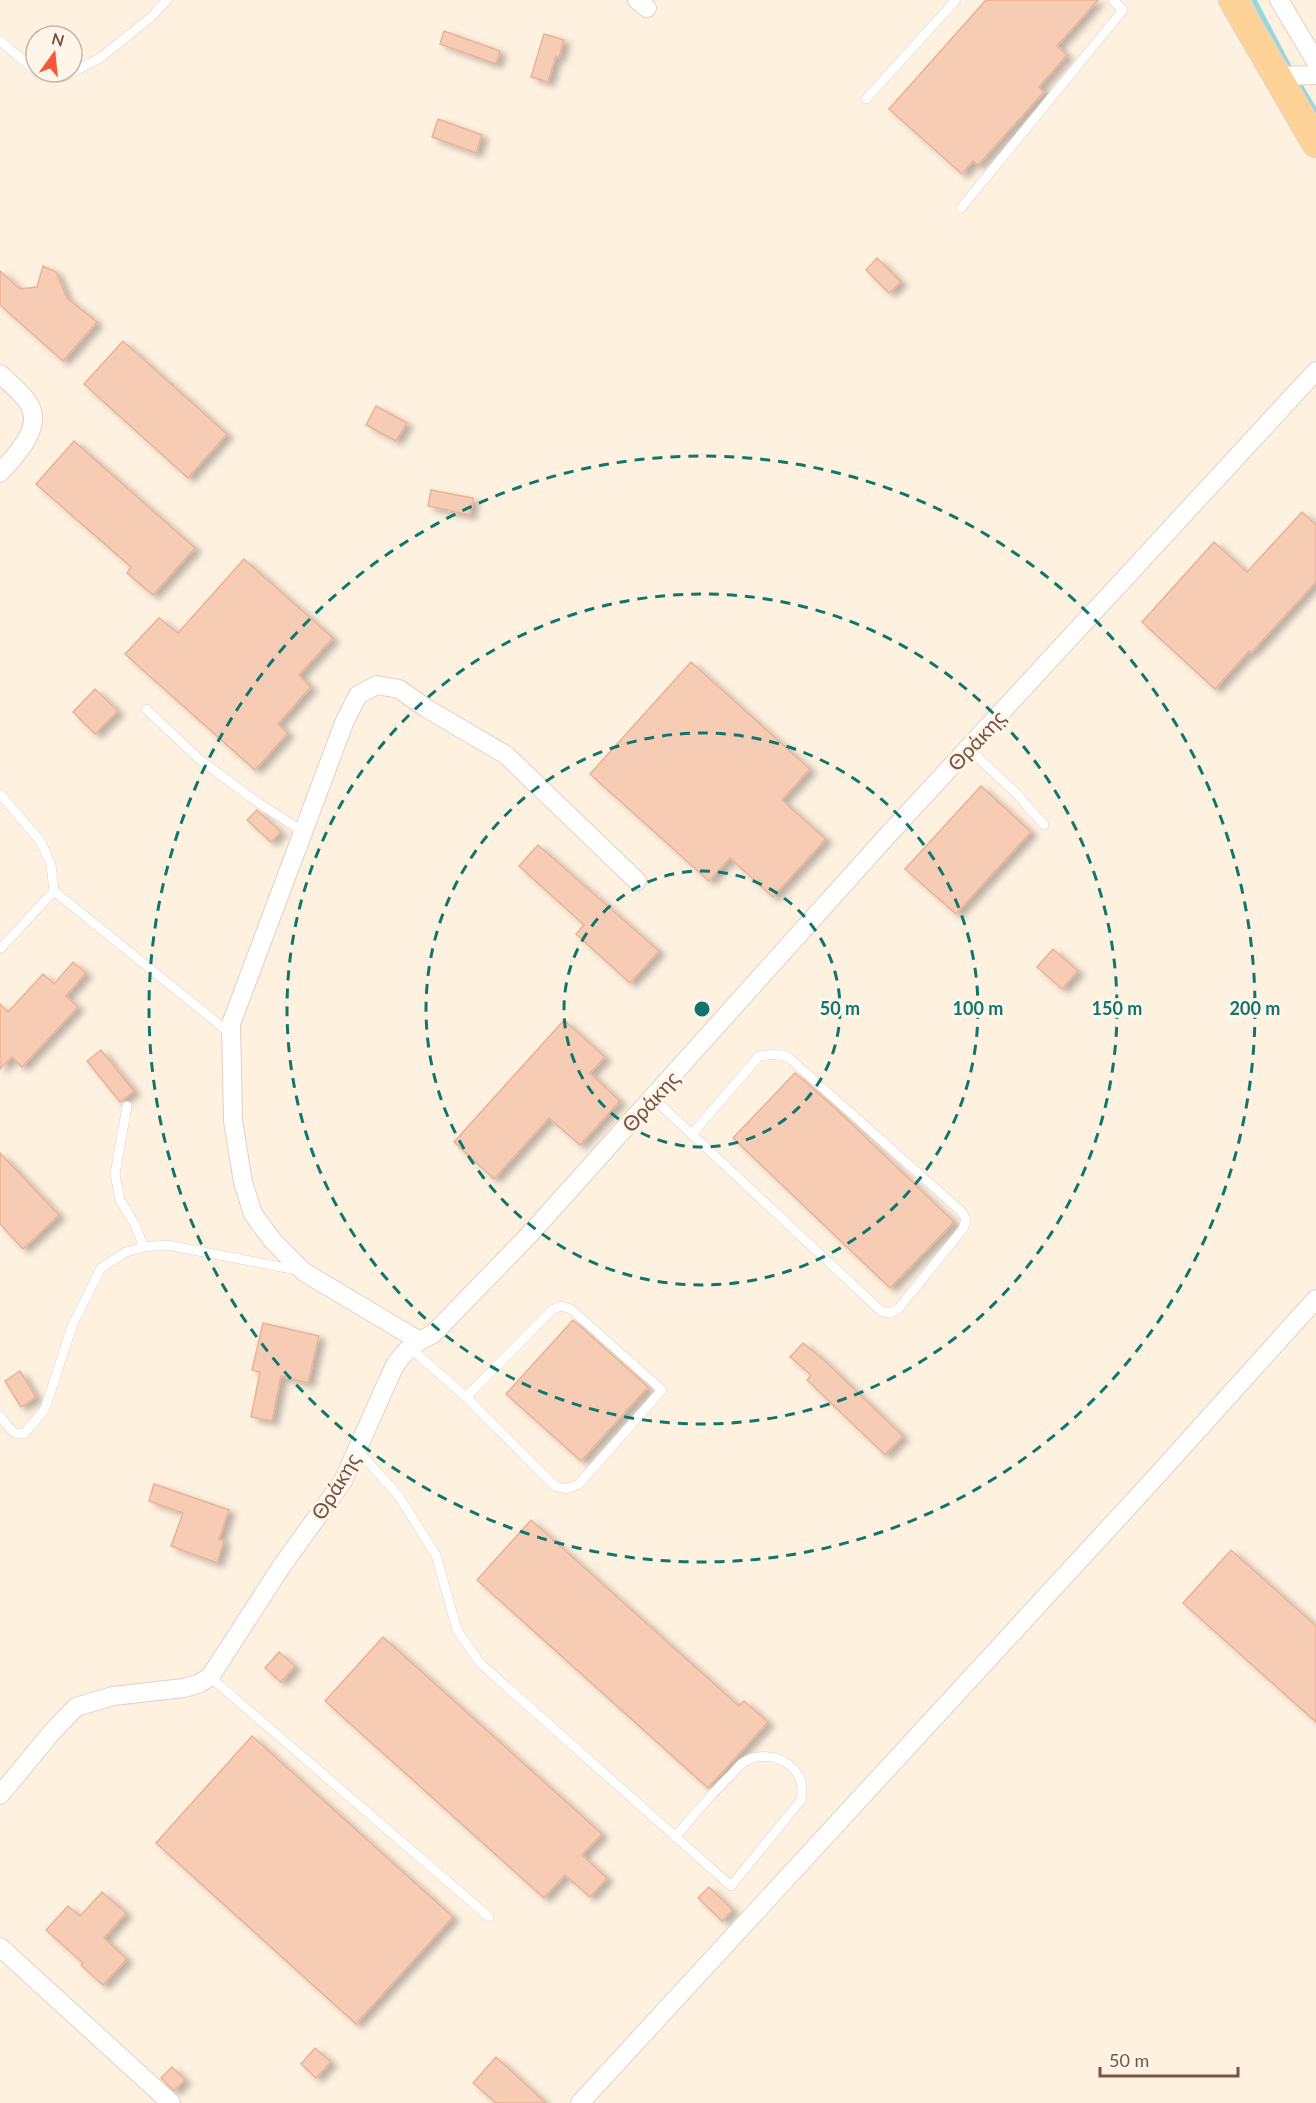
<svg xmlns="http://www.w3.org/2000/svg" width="1316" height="2103" viewBox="0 0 1316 2103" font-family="Lato,sans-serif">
<defs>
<filter id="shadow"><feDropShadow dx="6" dy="4" stdDeviation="3" flood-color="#0004"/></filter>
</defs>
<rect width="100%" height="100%" fill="#fff1e0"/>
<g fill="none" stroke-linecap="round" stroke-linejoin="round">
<g stroke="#98d6dd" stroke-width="5">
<polyline points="1254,0 1292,72"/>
<polyline points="1297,80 1316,112"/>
</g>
</g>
<g fill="#f7ccb5" stroke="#ebb194" stroke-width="1.5" filter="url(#shadow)">
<polygon points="986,0 1098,0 1057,46 1067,55 1039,87 1044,92 978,165 973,161 962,174 889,109"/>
<polygon points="444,31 500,51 496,64 440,44"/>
<polygon points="544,34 564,40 559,58 556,56 548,82 531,77"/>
<polygon points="438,119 482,135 476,153 432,137"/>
<polygon points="877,258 901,282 889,293 866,270"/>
<polygon points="43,266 56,272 67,298 97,322 63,361 0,305 0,271 20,289 37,287"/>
<polygon points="123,341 227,434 188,478 84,384"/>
<polygon points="376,406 407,423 396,441 366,425"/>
<polygon points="74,441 195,548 153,595 127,573 131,567 36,484"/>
<polygon points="431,490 473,498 470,515 428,506"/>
<polygon points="1302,512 1316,525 1316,582 1251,653 1249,651 1215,689 1142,622 1214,542 1247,572"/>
<polygon points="244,559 333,638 299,675 311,687 278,724 288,733 255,770 125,654 159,618 178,633"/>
<polygon points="691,662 810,769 782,800 826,839 773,897 730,858 709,881 590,774"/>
<polygon points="95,689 118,711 95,734 73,712"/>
<polygon points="981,786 1031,832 956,914 905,869"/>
<polygon points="257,810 281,832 271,842 247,820"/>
<polygon points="538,845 659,951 630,983 576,934 584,925 519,866"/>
<polygon points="1053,949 1078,971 1062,989 1037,967"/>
<polygon points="73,962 86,973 66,996 78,1007 22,1067 12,1057 0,1069 0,1004 8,1012 43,974 54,984"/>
<polygon points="564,1020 605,1057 590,1073 620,1101 580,1145 549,1118 494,1179 454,1142"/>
<polygon points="101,1050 134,1091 120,1102 87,1061"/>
<polygon points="795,1073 836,1109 954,1222 890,1288 733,1138"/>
<polygon points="0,1153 59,1215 23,1249 0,1224"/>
<polygon points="573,1320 648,1387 581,1461 506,1394"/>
<polygon points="263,1323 319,1336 308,1383 281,1376 272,1421 251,1417 260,1372 252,1370"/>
<polygon points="803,1343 825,1361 903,1436 885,1455 807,1380 811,1375 790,1357"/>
<polygon points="20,1371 36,1397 21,1407 5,1381"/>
<polygon points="154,1484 229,1510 219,1539 224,1541 217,1563 171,1546 183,1513 149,1501"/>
<polygon points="531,1520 739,1706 744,1701 768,1722 708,1788 477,1580"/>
<polygon points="1231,1550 1316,1626 1316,1722 1183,1603"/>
<polygon points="383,1637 602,1834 582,1855 607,1878 590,1897 565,1875 544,1898 325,1701"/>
<polygon points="279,1652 295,1666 281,1682 265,1668"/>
<polygon points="252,1736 453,1917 356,2024 156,1843"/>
<polygon points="709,1887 733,1910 722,1921 698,1898"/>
<polygon points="102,1892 126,1913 104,1938 127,1959 103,1985 81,1965 83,1963 46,1930 68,1906 80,1916"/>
<polygon points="315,2048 331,2062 316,2078 301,2064"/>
<polygon points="496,2057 546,2103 496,2103 473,2083"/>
<polygon points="172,2067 185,2080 174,2091 161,2078"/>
</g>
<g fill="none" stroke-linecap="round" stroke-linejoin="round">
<defs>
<g id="service">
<polyline points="0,41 36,71"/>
<polyline points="38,72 46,76 63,77 100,58 150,18 167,0"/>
<polyline points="866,99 956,0"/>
<polyline points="961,208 1123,10 1113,0"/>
<polyline points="146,709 199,759 260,804 304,832"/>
<polyline points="968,748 1017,794 1044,825"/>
<polyline points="0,794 41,842 51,865 54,891 231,1034"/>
<polyline points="0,949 54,891"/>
<polyline points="653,1098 881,1311 890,1313 899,1308 963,1229 966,1220 962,1212 788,1057 775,1054 759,1056 692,1134"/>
<polyline points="127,1106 115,1174 120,1200 134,1223 144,1247"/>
<polyline points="409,1347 466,1397 555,1486 566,1489 579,1484 662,1390 571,1309 561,1306 552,1310 466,1397"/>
<polyline points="0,1416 14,1433 24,1434 45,1409 72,1326 101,1268 126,1252 144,1247 167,1245 297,1270"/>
<path d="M 358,1451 L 398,1495 L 436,1555 L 457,1630 L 480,1663 L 731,1886 L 801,1800 C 804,1785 801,1774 788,1764 C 776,1755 756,1754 744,1762 C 739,1765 735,1771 731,1775 C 711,1794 693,1816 675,1837"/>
<polyline points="210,1677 489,1917"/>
</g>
<g id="minor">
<polyline points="637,0 647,8"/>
<polyline points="1279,0 1316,62"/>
<polyline points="1278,76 1316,75"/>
<path d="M 0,374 C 10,383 22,393 29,404 C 44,428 14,457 0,473"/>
<polyline points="418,1340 304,1272 273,1241 253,1214 243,1182 233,1121 231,1024 344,723 358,695 377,685 399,689 426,708 506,755 637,881"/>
<path d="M 0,1795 L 52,1732 L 76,1707 L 113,1696 L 184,1688 L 198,1684 L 210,1677 L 281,1567 L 343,1481 L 394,1367 C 405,1350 414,1343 433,1334 L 529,1235 L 887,836 L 1316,371"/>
<polyline points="0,1947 171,2103"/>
<polyline points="580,2103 1152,1481 1316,1299"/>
</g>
<polyline id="primary" points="1233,0 1316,143"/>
</defs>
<use href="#service" stroke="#e6cebe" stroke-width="10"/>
<use href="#minor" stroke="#e6cebe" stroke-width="20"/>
<use href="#primary" stroke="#dcd3cf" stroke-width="30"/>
<use href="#service" stroke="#fff" stroke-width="9"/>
<use href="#minor" stroke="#fff" stroke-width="18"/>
<use href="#primary" stroke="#ffd397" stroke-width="28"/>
</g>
<g fill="none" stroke="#0f766e" stroke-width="3" stroke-dasharray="10 8">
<circle cx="702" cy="1009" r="138"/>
<circle cx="702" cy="1009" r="276"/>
<circle cx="702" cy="1009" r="415"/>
<circle cx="702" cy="1009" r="553"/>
</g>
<g text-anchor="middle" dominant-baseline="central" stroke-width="6" stroke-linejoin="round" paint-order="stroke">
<g font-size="21" fill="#785445" stroke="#fff5e9">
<text transform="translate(976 740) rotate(-47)">Θράκης</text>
<text transform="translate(650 1101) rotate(-48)">Θράκης</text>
<text transform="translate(335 1486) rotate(-59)">Θράκης</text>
</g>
</g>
<circle cx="702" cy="1009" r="9" fill="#0f766e" stroke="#fff5e9" stroke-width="3"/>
<g font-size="18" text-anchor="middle" font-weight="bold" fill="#0f766e" stroke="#fff5e9" stroke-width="6" stroke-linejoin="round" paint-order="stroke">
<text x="840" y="1015">50 m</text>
<text x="978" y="1015">100 m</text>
<text x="1117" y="1015">150 m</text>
<text x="1255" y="1015">200 m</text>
</g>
<g transform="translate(54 54) rotate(15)"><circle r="28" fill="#fff5e9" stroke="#c9b5a7" stroke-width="1.5"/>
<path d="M0-4.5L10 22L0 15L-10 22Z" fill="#f65938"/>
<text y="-9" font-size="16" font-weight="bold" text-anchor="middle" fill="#785445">N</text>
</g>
<path d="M1100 2067v9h138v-9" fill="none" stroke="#785445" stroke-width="3"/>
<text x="1109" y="2067" font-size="18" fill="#785445" stroke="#fff5e9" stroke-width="4.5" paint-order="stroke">50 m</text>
</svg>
